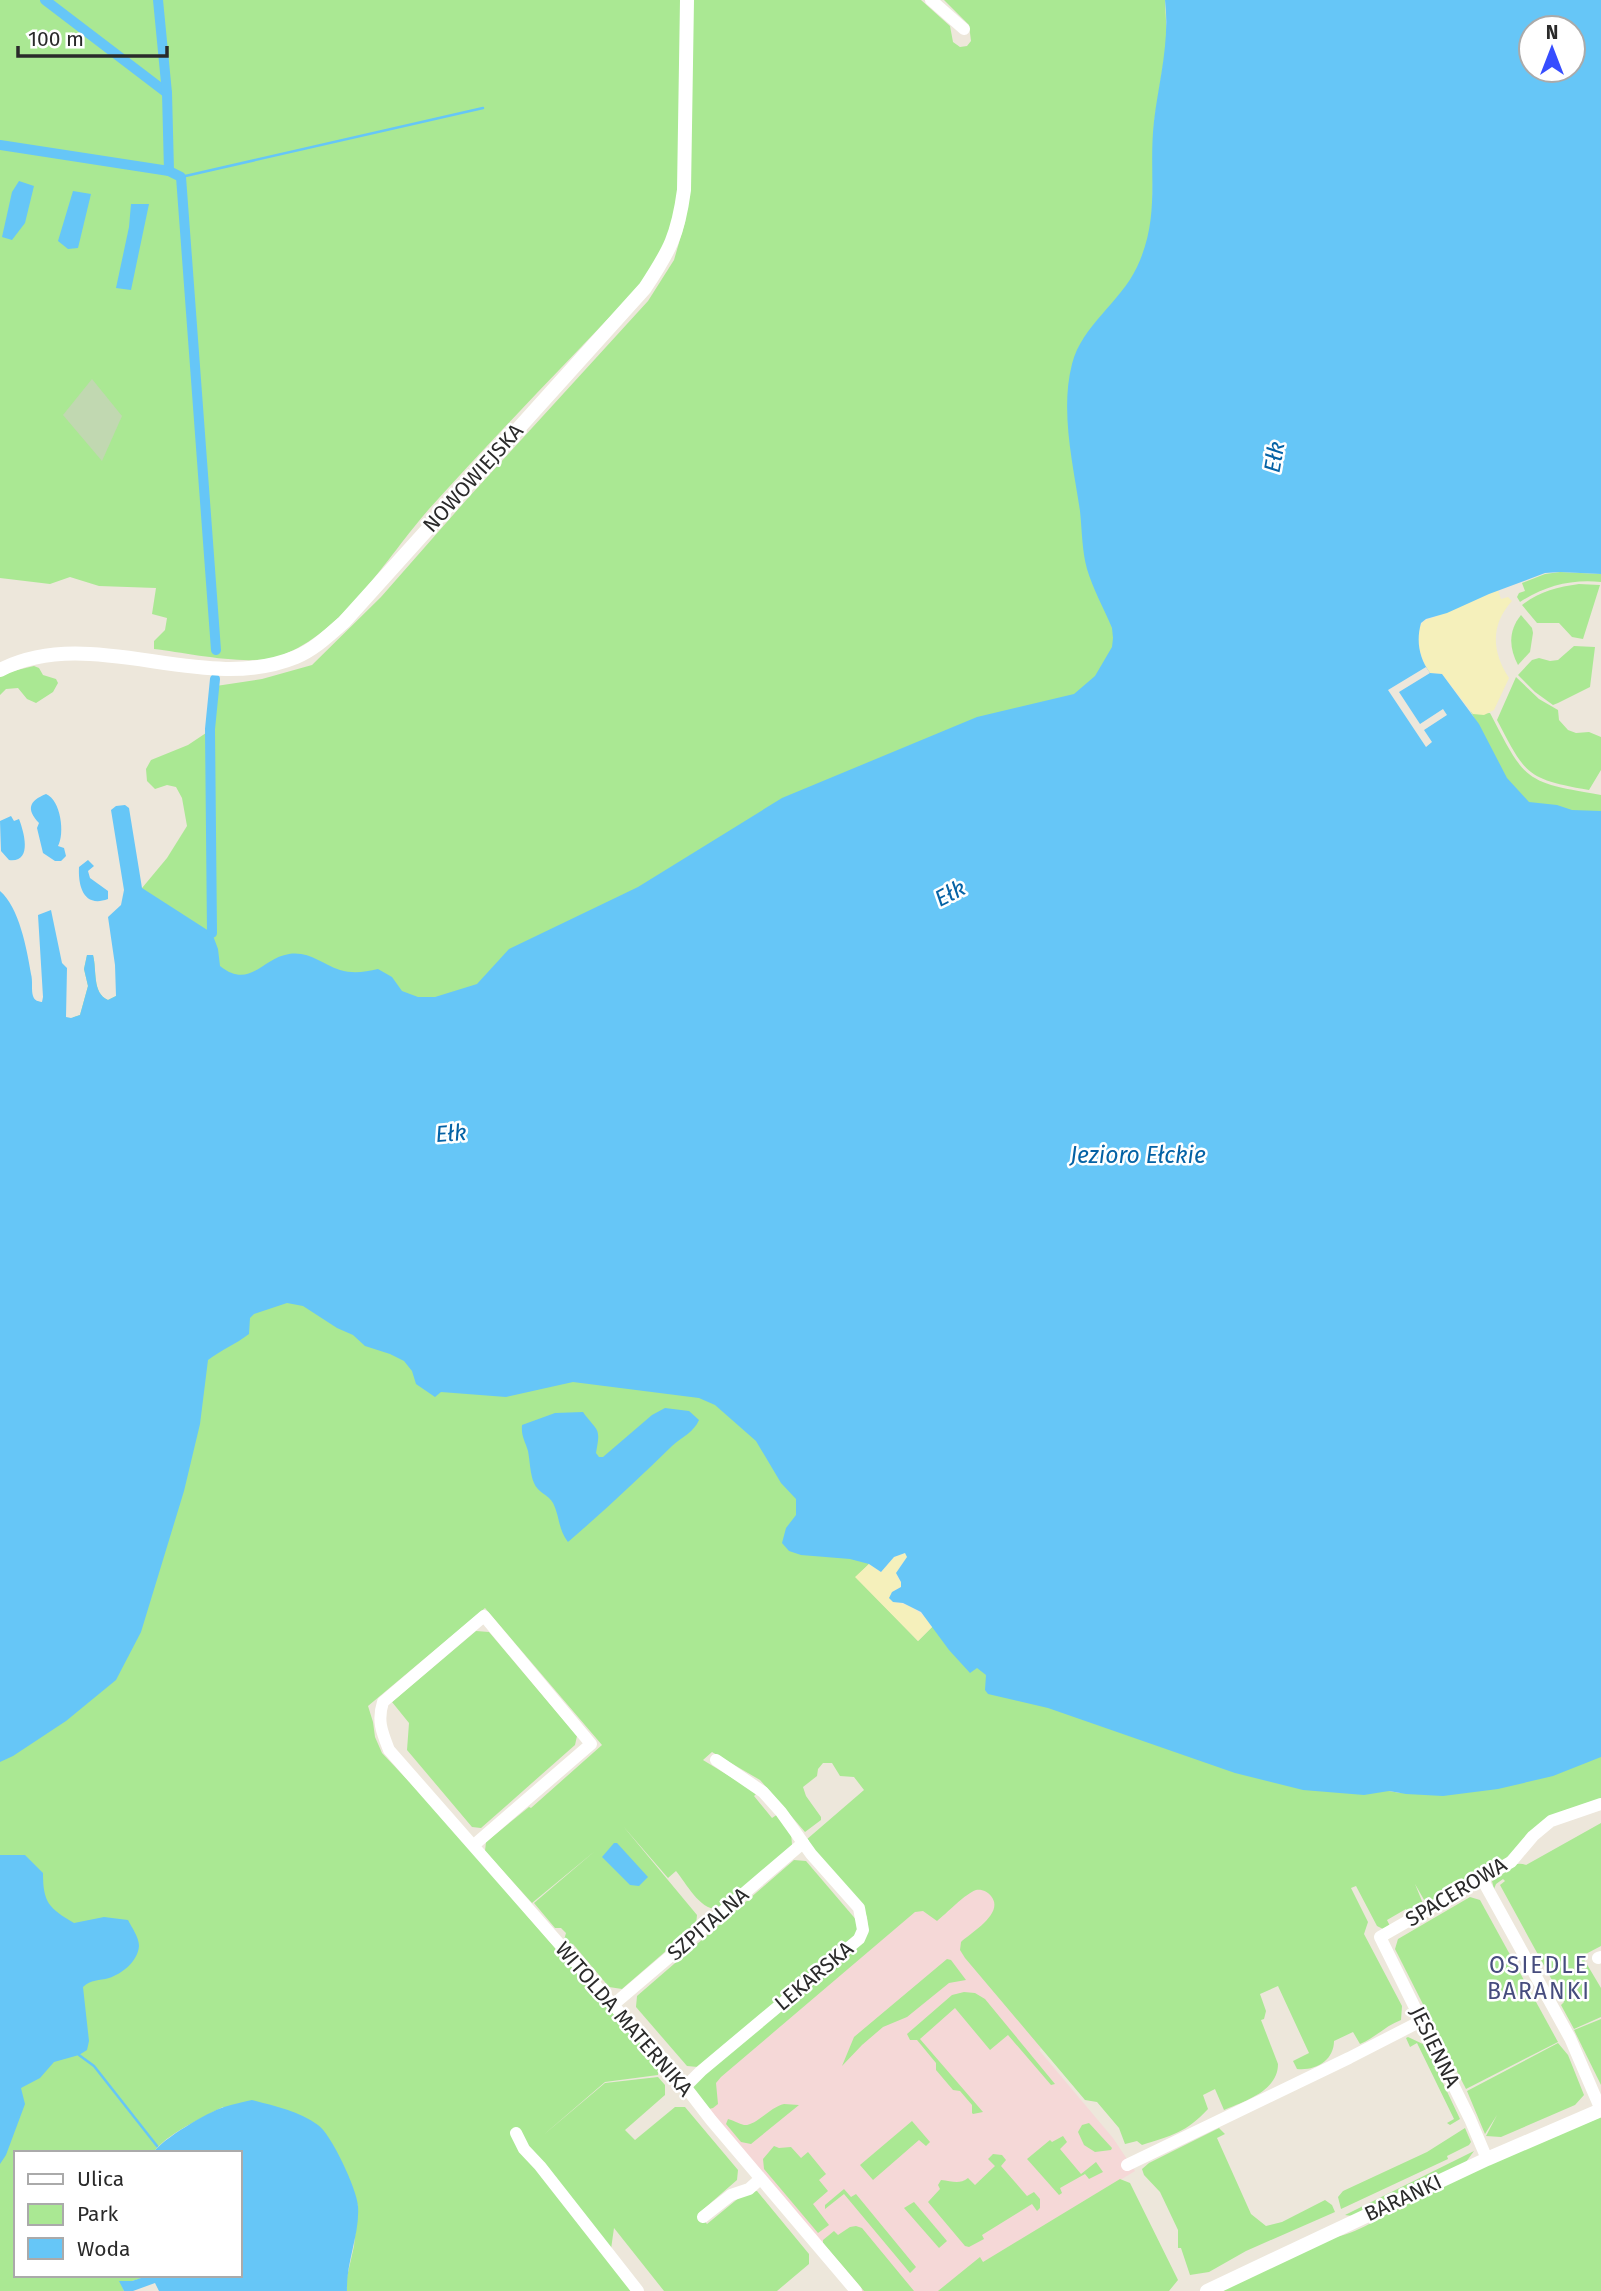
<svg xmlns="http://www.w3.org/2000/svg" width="1601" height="2291" viewBox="0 0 1601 2291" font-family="'Fira Sans',sans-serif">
<rect width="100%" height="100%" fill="#ede7db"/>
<polygon fill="#f5d8d7" points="982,1848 1108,1991 1039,2050 1113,2138 1135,2171 952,2282 941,2291 862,2291 695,2095"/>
<g fill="#aae893">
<path d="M 0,0 L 682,0 L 678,202 C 669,247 658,263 629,297 C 562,367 494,437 429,509 C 386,558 344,633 280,656 C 250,667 188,653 154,649 L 154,641 L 165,630 L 167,618 L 152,614 L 156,588 L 99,586 L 70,577 L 50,584 L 0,578 Z"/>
<path d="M 692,0 L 921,0 L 950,26 L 953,42 L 960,47 L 967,46 L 971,41 L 969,25 L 944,0 L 1165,0 L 1167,41 L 1154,123 L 1144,656 L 574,995 L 71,1018 L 80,1015 L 88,986 L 84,969 L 87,955 L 93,955 C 97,970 92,993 108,1000 L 116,996 L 142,888 L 167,858 L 187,826 L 182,798 L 176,787 L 167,785 L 155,789 L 147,781 L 146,769 L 151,760 L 188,745 L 212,729 L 216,686 L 262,679 L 312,665 L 381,597 L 468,498 L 648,301 L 674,260 L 685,222 Z"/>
<path d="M 1560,572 L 1601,574 L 1601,582 C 1571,579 1545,586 1520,602 L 1517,597 L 1519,593 L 1525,591 L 1522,583 L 1545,574 Z"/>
<path d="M 1579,584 L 1600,585 L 1583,639 L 1572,637 L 1559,623 L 1537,623 L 1522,605 C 1539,592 1557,587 1579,584 Z"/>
<path d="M 1521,615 L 1532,628 L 1533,633 L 1530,652 L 1518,665 C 1509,648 1508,631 1521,615 Z"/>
<polygon points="1574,646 1595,647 1590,687 1558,703 1553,705 1535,692 1518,675 1532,660 1539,658 1550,661 1558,660"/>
<polygon points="34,666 39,668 43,675 56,679 58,683 53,692 36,703 27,699 18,688 6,689 0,695 0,677 9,672"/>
<path d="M 1516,677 L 1539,699 L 1558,710 L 1559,720 L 1568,730 L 1576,733 L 1589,732 L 1601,737 L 1601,770 L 1589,790 C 1526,779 1526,775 1497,720 Z"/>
<path d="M 1470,710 L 1473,714 L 1490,713 C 1526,782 1524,782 1601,795 L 1601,854 L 1560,853 L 1500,769 Z"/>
<path d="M 134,1273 L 664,1334 L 869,1564 L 856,1577 L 918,1641 L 939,1620 L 1389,1791 L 1400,1793 L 1601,1708 L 1601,1801 L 1562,1814 L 1509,1856 L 1427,1905 L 1415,1884 L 1424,1906 L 1409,1915 L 1406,1909 L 1387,1920 L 1390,1926 L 1383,1929 L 1377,1926 L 1356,1886 L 1351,1888 L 1368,1922 L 1364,1934 L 1402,2006 L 1401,2020 C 1385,2026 1375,2038 1360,2044 L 1353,2032 L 1334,2041 C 1334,2060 1316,2071 1297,2069 L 1293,2061 L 1309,2053 L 1278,1986 L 1260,1994 L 1266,2011 L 1264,2019 L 1261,2020 L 1278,2064 C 1278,2091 1245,2101 1224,2110 L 1215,2089 L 1203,2095 L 1208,2109 C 1187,2132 1171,2136 1142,2145 L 1137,2141 L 1125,2144 L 1119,2128 L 1097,2102 L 1085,2100 L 965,1958 L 960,1950 L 961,1942 C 972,1932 1005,1913 991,1896 C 988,1892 982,1889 976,1890 C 966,1893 946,1914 937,1921 L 923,1911 L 915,1912 L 721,2077 L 716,2083 L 718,2104 L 713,2108 L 709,2109 L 693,2088 L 694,2083 L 868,1928 L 867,1917 L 862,1907 L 806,1840 L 864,1790 L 854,1777 L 840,1776 L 832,1763 L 823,1763 L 818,1769 L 817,1776 L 803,1787 L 806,1796 L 821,1817 L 821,1820 L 805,1832 L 760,1780 L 712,1752 L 703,1760 L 757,1793 L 754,1796 L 772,1818 L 778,1814 L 791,1832 L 792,1845 L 719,1909 C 700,1911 687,1884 676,1871 L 668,1878 L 623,1826 L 697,1915 L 696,1925 L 622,1989 L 609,1987 L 573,1944 L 570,1946 L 564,1940 L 566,1933 L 561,1928 L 555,1928 L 534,1903 L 595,1851 L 532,1903 L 485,1851 L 486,1842 L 529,1807 L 531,1808 L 602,1745 L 485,1608 L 368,1706 L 373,1722 L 375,1737 L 382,1753 L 434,1808 L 570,1965 L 659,2060 L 658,2075 L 605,2082 L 541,2137 L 605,2083 L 658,2077 L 665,2085 L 665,2095 L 625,2130 L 635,2140 L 675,2107 L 685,2107 L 738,2170 L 737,2180 L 698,2214 L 707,2224 L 746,2192 L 757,2191 L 809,2254 L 809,2264 L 777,2291 L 664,2291 L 614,2228 L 609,2263 L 633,2291 L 347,2291 L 347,2277 L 354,2246 L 358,2205 L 223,2107 C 202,2118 166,2134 153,2153 L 16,2153 L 16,2275 L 150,2276 L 132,2281 L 120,2281 L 124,2291 L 0,2291 L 0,1663 Z"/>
<polygon points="476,1631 489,1632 577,1736 575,1745 481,1828 472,1827 407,1750 409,1723 392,1702"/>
<path d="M 1601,1823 L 1601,1946 L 1582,1956 L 1601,1988 L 1601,2017 L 1574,2029 L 1561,2005 L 1564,2002 L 1500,1885 L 1505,1881 L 1503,1879 L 1496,1884 L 1494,1889 L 1492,1881 C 1500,1871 1514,1860 1526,1865 Z"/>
<polygon points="794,1860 806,1861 858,1922 858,1933 698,2067 687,2066 636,2007 637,1996"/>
<polygon points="1470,1897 1480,1900 1558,2042 1466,2089 1395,1949 1398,1939"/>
<polygon points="947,1959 951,1960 966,1980 949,1983 907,2017 883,2027 862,2045 842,2066 854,2037"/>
<polygon points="964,1992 975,1993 985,1999 1055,2084 1051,2085 1008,2035 990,2050 955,2008 920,2039 983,2112 973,2114 972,2113 972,2105 960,2091 953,2090 936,2070 936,2063 917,2040 910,2040 907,2034 952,1995"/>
<polygon points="1601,2019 1601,2085 1574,2030"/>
<polygon points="1408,2037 1425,2045 1460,2119 1450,2125 1447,2123 1454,2119 1417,2043 1410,2047 1406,2038"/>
<polygon points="1558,2043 1568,2055 1584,2095 1575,2105 1501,2137 1486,2136 1497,2115 1485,2134 1467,2091"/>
<path d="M 784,2104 L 799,2105 L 751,2144 L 741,2142 L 726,2124 L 728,2119 C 733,2120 739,2124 744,2125 C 756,2126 770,2107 784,2104 Z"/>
<path d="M 1601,2117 L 1601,2291 L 1220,2291 L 1335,2237 C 1363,2232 1387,2212 1412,2200 C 1474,2170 1538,2143 1601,2117 Z"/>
<polygon points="912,2121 930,2142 926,2146 919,2140 873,2180 860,2165"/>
<polygon points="1089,2123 1112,2148 1111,2150 1095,2152 1084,2145 1078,2132 1082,2125"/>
<polygon points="1219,2128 1225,2134 1217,2138 1251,2214 1266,2226 1282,2222 1325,2200 1332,2205 1335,2212 1246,2251 1209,2272 1190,2275 1181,2248 1178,2248 1178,2230 1160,2192 1144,2175 1142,2169 1149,2163"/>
<polygon points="1465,2128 1471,2142 1469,2145 1447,2156 1448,2159 1341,2209 1338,2197 1343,2191 1427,2152"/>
<polygon points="1063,2136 1067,2142 1060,2149 1081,2174 1096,2162 1103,2172 1089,2179 1085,2174 1060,2188 1062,2193 1059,2195 1027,2159 1050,2140 1052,2142"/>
<polygon points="774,2146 779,2148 791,2147 801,2158 808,2152 826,2174 819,2180 828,2191 813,2204 829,2225 818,2233 764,2169 763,2159"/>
<polygon points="1474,2151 1466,2162 1352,2216 1345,2215"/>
<path d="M 993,2154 L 1002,2155 L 1006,2160 L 1001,2166 L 1027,2196 L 1034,2192 L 1040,2199 L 1040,2208 L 1037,2211 L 1032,2204 L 982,2235 L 984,2239 L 969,2247 L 965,2246 L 928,2202 L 940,2189 L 938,2185 L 941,2180 C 952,2181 959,2185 968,2178 L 975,2185 L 995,2166 L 988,2159 Z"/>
<polygon points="1120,2179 1130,2183 1178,2280 1169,2291 938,2291 980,2257 983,2262"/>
<polygon points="844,2189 851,2197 856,2194 916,2267 910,2273 844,2194 825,2209 825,2205"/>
<polygon points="914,2202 947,2241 939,2248 904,2208"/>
<polygon points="856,2226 862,2228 914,2291 864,2291 823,2243 823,2240 834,2231 838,2235 850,2227"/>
</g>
<g fill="#f5f0bb">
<path d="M 1498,590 L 1501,599 L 1508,597 L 1512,601 C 1490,625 1492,652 1509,678 L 1494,710 L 1484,715 L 1473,714 L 1442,674 L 1430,673 C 1420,660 1408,621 1432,618 Z"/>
<path d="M 905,1553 L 908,1556 L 899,1568 L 897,1576 L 901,1582 L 901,1587 L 892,1592 L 894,1602 C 911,1604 922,1613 933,1626 L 918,1641 L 855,1577 L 869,1564 L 881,1572 L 894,1557 Z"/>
</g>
<polygon fill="#c1d8b1" points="92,379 122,416 102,461 63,415"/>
<g fill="#66c6f7" fill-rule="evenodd">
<path d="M 1165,0 L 1601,0 L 1601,574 L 1560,572 L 1545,573 L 1489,594 L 1447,613 L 1426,619 L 1421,623 C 1416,641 1419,658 1430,673 L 1442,674 L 1479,724 L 1507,778 L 1529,802 L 1557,805 L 1572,810 L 1601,811 L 1601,1757 L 1553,1776 L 1498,1789 L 1443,1796 L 1406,1794 L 1389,1791 L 1364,1795 L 1303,1790 L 1235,1773 L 1048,1708 L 988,1694 L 985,1690 L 986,1675 L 977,1668 L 970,1673 L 949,1650 L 921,1612 L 903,1603 L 893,1602 L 889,1598 L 892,1592 L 901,1587 L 901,1582 L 896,1573 L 907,1557 L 905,1553 L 894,1557 L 881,1572 L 869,1564 L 850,1559 L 801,1555 L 789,1551 L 782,1543 L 786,1528 L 796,1515 L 796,1499 L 781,1483 L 756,1441 L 715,1405 L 699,1398 L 573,1382 L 506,1397 L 441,1392 L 435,1397 L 416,1384 L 412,1371 L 404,1361 L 390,1354 L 365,1346 L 353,1335 L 337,1328 L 303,1306 L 287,1303 L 254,1314 L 250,1318 L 249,1334 C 236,1344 221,1350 208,1360 L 200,1424 L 184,1491 L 141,1632 L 116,1680 L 66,1721 L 13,1756 L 0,1762 L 0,891 C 19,907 27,949 31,974 C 33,981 31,990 33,996 C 35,1001 37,1001 42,1002 L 43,997 L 38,915 L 51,910 L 62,963 L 67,968 L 66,1017 L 71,1018 L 80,1015 L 88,986 L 84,969 L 87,955 L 93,955 C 97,970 92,993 108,1000 L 116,996 L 115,965 L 108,917 L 121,905 L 124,890 L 111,810 L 116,806 L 125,805 L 129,808 L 142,888 L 212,933 L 218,949 L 220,966 C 250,990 262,958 289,954 C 310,951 321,964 340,970 C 353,974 365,972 378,969 L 392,977 L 402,991 L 418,997 L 435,997 L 477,984 L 509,949 L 638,887 L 782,798 L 977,717 L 1074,694 L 1095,676 L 1112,647 L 1113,638 L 1112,628 C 1104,609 1093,589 1087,569 C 1082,551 1082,530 1080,511 C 1073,464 1060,411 1072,364 C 1082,325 1120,303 1137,267 C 1161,216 1148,174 1154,121 C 1159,80 1170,42 1165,0 ZM 1531,28 L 1573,28 L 1573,70 L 1531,70 Z"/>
<polygon points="19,181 34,186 25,223 12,240 2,237 12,192"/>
<polygon points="73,191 91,194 78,248 68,249 58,241"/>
<polygon points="131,204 149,204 131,290 116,288 129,227"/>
<path d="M 46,794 C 61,800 65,834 58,846 L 64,848 L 66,856 L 61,861 L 55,861 L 43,853 L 37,828 L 39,823 C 26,809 29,801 46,794 Z"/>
<path d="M 11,816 L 14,821 L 19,819 C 24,832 33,863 9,860 L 1,851 L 0,821 Z"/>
<path d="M 88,860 L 94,866 L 88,871 L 90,878 L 108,891 L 108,899 C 84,908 78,887 79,867 Z"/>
<path d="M 665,1408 L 689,1411 L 699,1420 C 694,1432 682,1437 672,1446 C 638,1479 604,1511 568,1542 C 558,1529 560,1517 553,1503 C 549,1495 537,1492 534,1483 C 530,1474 530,1461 528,1451 C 525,1441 521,1436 522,1425 L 555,1413 L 583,1412 C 598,1433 601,1426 596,1453 L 599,1457 L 603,1457 L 652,1415 Z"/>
<polygon points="614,1843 617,1843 648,1877 639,1886 630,1885 602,1857"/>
<path d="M 0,1855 L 25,1855 L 43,1873 C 43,1903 49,1908 74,1923 L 104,1917 L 128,1920 C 132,1928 139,1937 139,1946 C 138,1961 122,1974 109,1978 C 99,1981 91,1979 83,1987 L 89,2041 L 87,2050 L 79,2055 L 54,2062 L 40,2078 L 21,2088 L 25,2104 L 6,2155 L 0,2164 Z"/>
<path d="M 252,2100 C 274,2106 299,2111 318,2125 C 331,2134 357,2189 358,2206 C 360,2234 346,2262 347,2291 L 159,2291 L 155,2283 L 133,2291 L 124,2291 L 119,2281 L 132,2281 L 150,2275 L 240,2275 L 240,2153 L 153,2153 C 162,2139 208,2112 224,2107 C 233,2104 243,2102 252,2100 Z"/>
</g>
<polygon fill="#ede7db" points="1426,667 1430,673 1399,692 1420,724 1443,709 1447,715 1424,730 1432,742 1426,747 1388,690"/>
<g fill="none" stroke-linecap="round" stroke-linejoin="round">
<g stroke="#66c6f7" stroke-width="2.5">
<polyline points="181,177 483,108"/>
<polyline points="79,2055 94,2066 157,2146"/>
</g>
<g stroke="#66c6f7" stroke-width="10">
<polyline points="45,0 167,93"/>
<polyline points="0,145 169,171 167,93 158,0"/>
<polyline points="169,171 181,177 216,650"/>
<polyline points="212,933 210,729 215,679"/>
</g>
<g stroke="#fff" stroke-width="12">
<polyline points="931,0 964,29"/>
<path d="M 474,1845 L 591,1744 L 484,1616 L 383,1702 C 377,1721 382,1732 389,1750 L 613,2005 L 667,2063 L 711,2120 L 856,2291"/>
<polyline points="1482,1879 1570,2038 1601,2110"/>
<polyline points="1598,1958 1601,1957"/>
<polyline points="613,2005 803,1843"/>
<polyline points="684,2088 701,2071 859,1939 863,1930 859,1908 811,1854 781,1812 763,1792 716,1760"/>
<polyline points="516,2133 524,2149 540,2166 638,2291"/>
<polyline points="1487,2159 1470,2119 1380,1937 1511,1862 1533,1836 1551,1821 1601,1804"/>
<polyline points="1127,2165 1349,2058 1421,2021"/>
<polyline points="703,2217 731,2195 749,2189 760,2179"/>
</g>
<g stroke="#fff" stroke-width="14">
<path d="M 0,670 C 93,623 202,696 296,657 C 315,649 329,635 344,622 L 645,288 C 670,250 678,235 684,190 L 687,0"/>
<polyline points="1207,2291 1487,2159 1601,2110"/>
</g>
</g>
<g text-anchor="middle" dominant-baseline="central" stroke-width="5" stroke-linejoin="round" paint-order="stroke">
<g font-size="21" fill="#2a2a2a" stroke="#fff">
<text transform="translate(473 478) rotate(-48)">NOWOWIEJSKA</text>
<text transform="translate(1456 1892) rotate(-31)">SPACEROWA</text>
<text transform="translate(708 1924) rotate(-41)">SZPITALNA</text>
<text transform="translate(814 1976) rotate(-40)">LEKARSKA</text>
<text transform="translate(624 2019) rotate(49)">WITOLDA MATERNIKA</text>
<text transform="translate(1435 2047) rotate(64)">JESIENNA</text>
<text transform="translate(1403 2198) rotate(-25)">BARANKI</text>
</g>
<g font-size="23" font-style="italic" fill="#0462a5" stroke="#fff">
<text transform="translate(1274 457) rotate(-80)">Ełk</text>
<text transform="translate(950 893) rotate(-27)">Ełk</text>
<text transform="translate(451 1133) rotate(-4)">Ełk</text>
<text x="1138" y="1155">Jezioro Ełckie</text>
</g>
<g font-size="23" letter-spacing="2" fill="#474d7e" stroke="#fff">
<text x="1539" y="1965">OSIEDLE<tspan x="1539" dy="26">BARANKI</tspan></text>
</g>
</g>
<rect x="14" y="2151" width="228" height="126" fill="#ffffff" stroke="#aaaaaa" stroke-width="2"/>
<rect x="28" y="2174" width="35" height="10" fill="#ffffff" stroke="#aaaaaa" stroke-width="2"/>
<text x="77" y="2186" font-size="21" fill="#2a2a2a">Ulica</text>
<rect x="28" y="2204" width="35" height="21" fill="#aae893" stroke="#aaaaaa" stroke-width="2"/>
<text x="77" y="2221" font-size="21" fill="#2a2a2a">Park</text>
<rect x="28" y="2238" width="35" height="21" fill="#66c6f7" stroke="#aaaaaa" stroke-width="2"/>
<text x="77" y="2256" font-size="21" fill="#2a2a2a">Woda</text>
<g transform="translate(1552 49)"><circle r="33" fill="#ffffff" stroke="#aaaaaa" stroke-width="2"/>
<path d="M0-5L12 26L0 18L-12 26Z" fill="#364dff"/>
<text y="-10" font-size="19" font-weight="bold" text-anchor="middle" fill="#2a2a2a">N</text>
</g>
<path d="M18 46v10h149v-10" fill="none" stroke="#2a2a2a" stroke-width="3.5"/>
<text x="28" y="46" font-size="21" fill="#2a2a2a" stroke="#ffffff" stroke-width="5" paint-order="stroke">100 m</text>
</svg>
